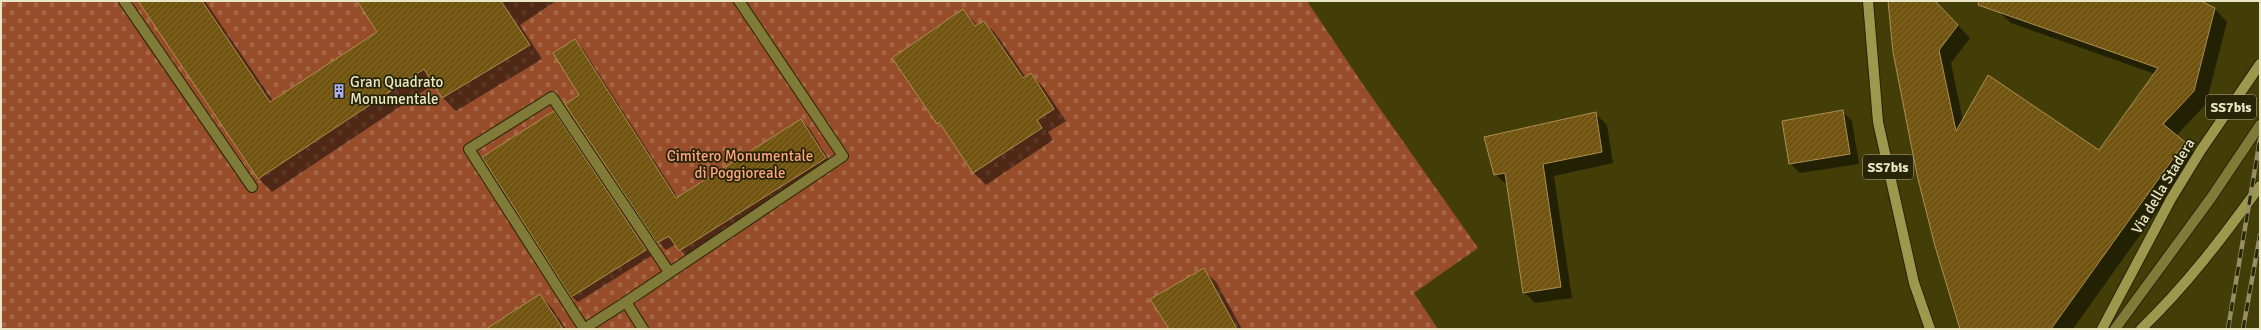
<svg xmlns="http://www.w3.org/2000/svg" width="2261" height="330" viewBox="0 0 2261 330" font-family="Signika,sans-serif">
<defs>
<pattern id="cemetery-stones" width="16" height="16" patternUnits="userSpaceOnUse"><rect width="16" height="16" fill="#974d2a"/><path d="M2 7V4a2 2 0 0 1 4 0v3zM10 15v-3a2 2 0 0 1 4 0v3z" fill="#a66747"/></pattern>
<pattern id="building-hatch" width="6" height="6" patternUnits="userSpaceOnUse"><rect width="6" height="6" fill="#70540f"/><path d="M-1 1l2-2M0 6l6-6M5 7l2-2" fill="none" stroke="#846d30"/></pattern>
</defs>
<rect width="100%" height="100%" fill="#433e07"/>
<polygon fill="url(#cemetery-stones)" points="1,1 1307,1 1364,86 1478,248 1414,293 1438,329 1,329"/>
<g fill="#0007">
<polygon points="140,1 205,1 273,101 378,32 358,1 556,1 520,25 542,59 456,111 443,98 434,84 272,192 259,179"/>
<polygon points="1889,1 1935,1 1970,38 1951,63 1963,121 2099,151 2155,74 2011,23 1998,11 2003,1 2199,1 2215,9 2227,22 2206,104 2176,136 2197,155 2073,329 1961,329"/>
<polygon points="963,10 978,26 984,22 996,34 1026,78 1031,75 1043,87 1066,121 1048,132 1053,140 986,185 974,173 947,133 938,123"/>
<polygon points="575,41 583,49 678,198 801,120 809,128 833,166 687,258 676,244 666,250 658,242 581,95"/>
<polygon points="1842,111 1852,121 1859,164 1800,173 1790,163"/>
<polygon points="554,113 651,256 578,302 572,297 483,158"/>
<polygon points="1595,113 1607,125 1613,163 1554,176 1572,298 1535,303 1524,292 1507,185 1495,174"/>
<polygon points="1203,270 1216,282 1242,329 1170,329"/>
<polygon points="540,295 552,308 566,329 488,329"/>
</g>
<g fill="url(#building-hatch)" stroke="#ad8f51">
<polygon points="138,1 202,1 270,102 377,32 357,1 501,1 530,45 442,98 424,69 258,179"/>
<polygon points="1888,1 1935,1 1958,25 1939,50 1956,131 1988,75 2099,150 2158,68 1978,5 1979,1 2201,1 2215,8 2194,91 2163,124 2185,142 2051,329 1960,329 1935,246 1917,175 1893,52"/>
<polygon points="963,9 975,26 984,21 1023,78 1031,73 1054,109 1037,120 1042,128 973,173 939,122 937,124 892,58"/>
<polygon points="575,39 676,198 801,119 826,158 679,251 669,236 657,243 565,104 579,95 553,53"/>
<polygon points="1843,110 1850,154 1789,164 1782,121"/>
<polygon points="554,111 646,250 571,297 482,157"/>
<polygon points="1596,112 1602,152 1543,164 1561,287 1523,293 1505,173 1494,175 1484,137"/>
<polygon points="1204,268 1237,329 1169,329 1150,299"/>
<polygon points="540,294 563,329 486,329"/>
</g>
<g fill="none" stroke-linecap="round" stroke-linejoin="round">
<defs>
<g id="lane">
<polyline points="584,329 469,149 552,97 669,272"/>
<polyline points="584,329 626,302"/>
<polyline points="643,329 626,302 843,156 739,1"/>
<polyline points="2115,329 2211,198 2260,125"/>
</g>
<polyline id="street" points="124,1 252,187"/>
<g id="primary">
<polyline points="1868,1 1878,122 1914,283 1930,329"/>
<polyline points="2102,329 2171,199 2201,150 2260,64"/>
<path d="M 2141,329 C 2186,286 2223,237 2260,186"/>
</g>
</defs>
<use href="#lane" stroke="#282401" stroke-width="12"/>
<use href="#street" stroke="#282401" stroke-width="12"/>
<use href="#primary" stroke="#282401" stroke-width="12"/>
<use href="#lane" stroke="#817b39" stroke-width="10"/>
<use href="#street" stroke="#817b39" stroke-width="10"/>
<use href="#primary" stroke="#9e974e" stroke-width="10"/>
<defs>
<g id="rail">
<polyline points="2228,329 2260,139"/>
<polyline points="2243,329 2260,235"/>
</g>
</defs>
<use href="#rail" stroke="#939063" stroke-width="4.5"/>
<use href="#rail" stroke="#272408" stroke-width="3" stroke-dasharray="9" stroke-linecap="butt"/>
</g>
<defs>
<symbol id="building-bare" viewBox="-9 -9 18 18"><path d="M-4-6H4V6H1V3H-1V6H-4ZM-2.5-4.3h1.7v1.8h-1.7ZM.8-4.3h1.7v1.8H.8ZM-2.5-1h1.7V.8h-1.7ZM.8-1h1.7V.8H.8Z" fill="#afaefa" stroke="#272408" stroke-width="2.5" paint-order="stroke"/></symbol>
</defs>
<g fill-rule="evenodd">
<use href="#building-bare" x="329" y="81" width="20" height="20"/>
</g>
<g text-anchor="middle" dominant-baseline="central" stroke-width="3.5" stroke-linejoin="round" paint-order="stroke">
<g fill="#272408" stroke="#afac8c" stroke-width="1">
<rect x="2206" y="95" width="50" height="24" rx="3"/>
<rect x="1863" y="155" width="50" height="24" rx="3"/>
</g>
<g font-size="14" font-weight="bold" fill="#e9e7c5">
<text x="2231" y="107">SS7bis</text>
<text x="1888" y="167">SS7bis</text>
</g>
<g font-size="15" fill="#e9e7c5" stroke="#272408" text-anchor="start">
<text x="350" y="82">Gran Quadrato<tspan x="350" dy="17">Monumentale</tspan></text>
</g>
<g font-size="15" fill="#ffa57e" stroke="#272408">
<text x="740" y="156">Cimitero Monumentale<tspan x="740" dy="17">di Poggioreale</tspan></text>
</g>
<g font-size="15" fill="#e9e7c5" stroke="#272408">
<text transform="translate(2163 186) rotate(-59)">Via della Stadera</text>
</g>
</g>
<rect width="2261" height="330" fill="none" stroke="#e9e7c5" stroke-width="4"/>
</svg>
